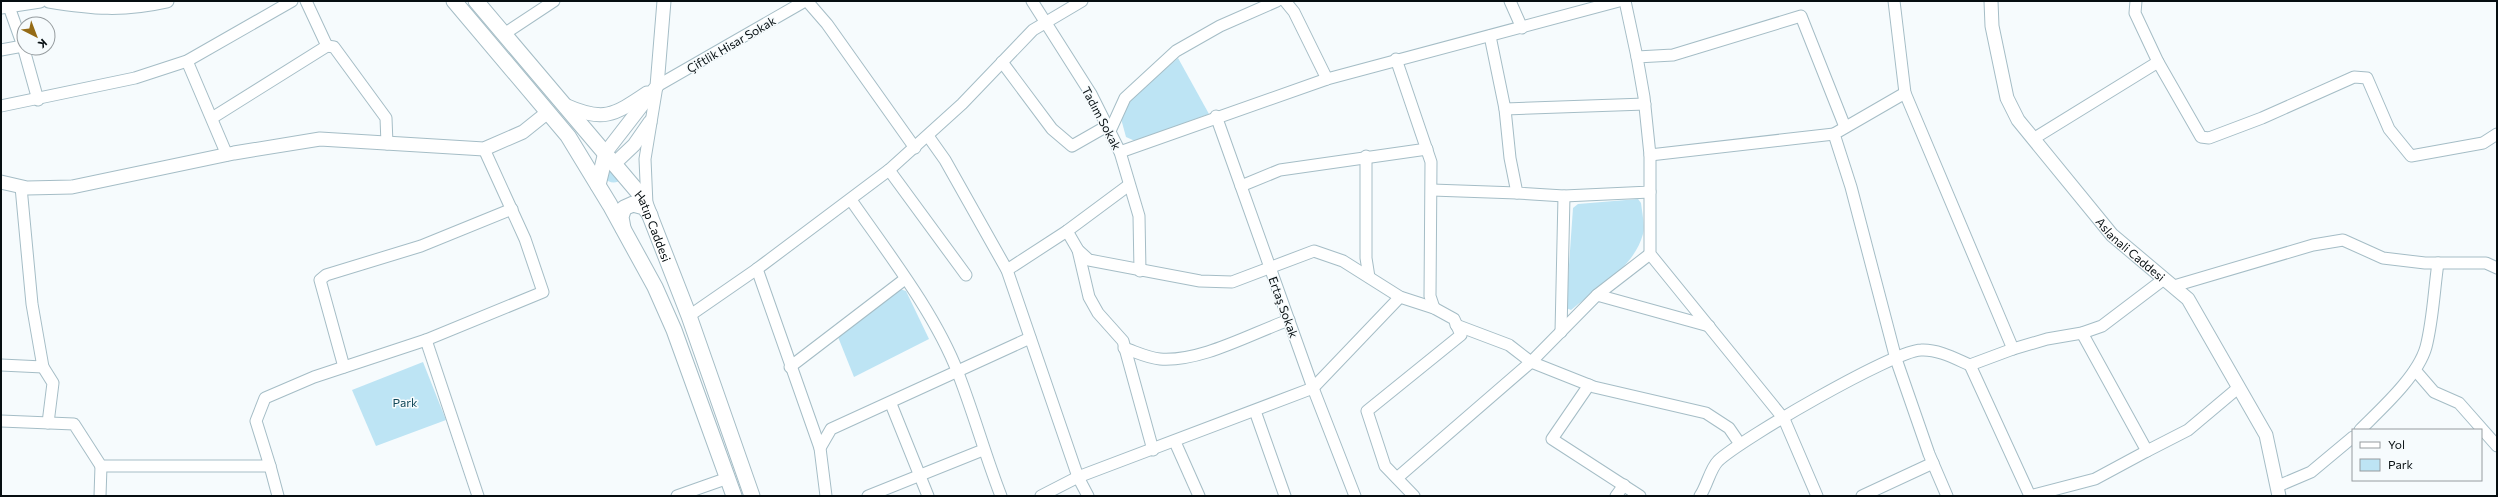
<svg xmlns="http://www.w3.org/2000/svg" width="2498" height="497" viewBox="0 0 2498 497" font-family="Commissioner,sans-serif">
<rect width="100%" height="100%" fill="#f6fbfd"/>
<g fill="#bde4f4">
<polygon points="1178,58 1209,114 1135,141 1126,137 1120,115 1128,102"/>
<path d="M 606,163 L 622,180 C 615,184 609,183 604,178 Z"/>
<path d="M 1638,199 L 1641,203 C 1642,212 1645,225 1643,234 C 1634,268 1596,289 1571,310 L 1566,308 L 1573,208 L 1578,204 Z"/>
<polygon points="900,289 906,291 929,339 854,377 838,337"/>
<polygon points="423,362 446,420 376,446 352,390"/>
</g>
<g fill="none" stroke-linecap="round" stroke-linejoin="round">
<defs>
<g id="minor">
<polyline points="807,1 827,24 915,148"/>
<polyline points="1032,1 1091,94 1120,152 1139,216 1140,271"/>
<polyline points="1285,1 1294,12 1327,79"/>
<polyline points="1510,1 1522,28"/>
<polyline points="1625,1 1637,57"/>
<polyline points="1894,1 1905,93 1834,134 1851,187 1896,359 1929,454 1947,496"/>
<polyline points="8,4 23,46 38,100"/>
<polyline points="504,34 554,1"/>
<polyline points="1490,36 1505,109 1645,104"/>
<polyline points="327,46 334,47 386,118 387,144"/>
<polyline points="1,50 23,46"/>
<polyline points="1396,59 1431,162 1430,296 1434,308"/>
<polyline points="187,61 227,155"/>
<polyline points="1002,62 1052,129 1072,146 1107,126"/>
<polyline points="2158,62 2201,137 2209,138 2262,118 2354,77 2367,78 2389,129 2411,156 2483,143 2497,134"/>
<polyline points="1905,93 2013,349"/>
<polyline points="1,106 135,78 187,61 292,1"/>
<polyline points="1505,109 1510,158 1517,193 1564,196 1650,192 1650,155"/>
<polyline points="1216,116 1313,388 1355,496"/>
<polyline points="212,118 327,46 306,1"/>
<polyline points="1110,131 1125,98 1176,51 1220,26 1277,1"/>
<polyline points="1834,134 1650,155 1644,97 1637,57 1673,55 1801,16 1845,127"/>
<polyline points="928,136 945,160 1007,270 1078,477 1088,496"/>
<polyline points="2033,139 2158,62 2135,13 2136,1"/>
<polyline points="1120,152 1327,79 1619,1"/>
<polyline points="1366,156 1366,258 1369,277"/>
<polyline points="889,170 966,275"/>
<polyline points="1241,186 1280,170 1427,149"/>
<polyline points="1432,190 1517,193"/>
<polyline points="1650,192 1650,254 1784,419 1817,496"/>
<path d="M 851,200 C 887,252 935,313 958,373 C 974,414 985,455 1001,496"/>
<polyline points="647,205 645,159 657,86 805,1"/>
<polyline points="1067,231 1078,250 1089,260 1200,281 1232,282 1314,251 1343,261 1400,297 1434,308 1454,319 1461,335 1367,411 1385,466 1414,496"/>
<polyline points="1078,250 1089,297 1098,313 1123,341 1153,450"/>
<polyline points="757,269 820,448"/>
<polyline points="1007,270 1067,231 1129,185"/>
<polyline points="2174,286 2313,245 2343,240 2383,258 2425,263 2486,263 2497,268"/>
<polyline points="1597,295 1650,254"/>
<polyline points="689,316 757,269 889,170 962,104 1033,30 1082,1"/>
<polyline points="1709,326 1597,295 1531,362 1594,387 1706,413 1729,428 1740,444"/>
<polyline points="1561,332 1564,196"/>
<polyline points="2082,333 2147,451 2188,430 2238,388"/>
<polyline points="426,340 478,496"/>
<path d="M 1124,348 C 1136,352 1148,358 1160,359 C 1201,362 1250,334 1289,320"/>
<polyline points="1,365 43,367 32,304 21,187"/>
<polyline points="1970,365 2030,496"/>
<polyline points="43,367 53,383 48,423"/>
<polyline points="344,367 320,280 326,275 421,246 512,209"/>
<polyline points="790,367 905,279"/>
<polyline points="2415,370 2434,392 2459,403 2497,446"/>
<polyline points="1589,385 1552,439 1640,496"/>
<polyline points="891,404 928,496"/>
<polyline points="1255,411 1285,496"/>
<polyline points="1,421 74,424 101,466 270,466 256,421 265,398 314,377 426,340 543,292 525,239 484,149"/>
<path d="M 2360,430 C 2381,409 2418,376 2426,347 C 2433,320 2434,290 2438,263"/>
<polyline points="1175,442 1199,496"/>
<polyline points="270,466 278,496"/>
<polyline points="1397,478 1531,362 1509,345 1456,325"/>
<polyline points="2278,486 2311,472 2353,437"/>
<polyline points="100,496 101,466"/>
<polyline points="677,496 728,478"/>
<polyline points="826,496 820,448 831,429 1030,338"/>
<polyline points="868,496 983,450"/>
<polyline points="1041,496 1078,477 1313,388 1400,297"/>
<polyline points="1616,496 1624,485"/>
<path d="M 1700,496 C 1707,486 1710,469 1718,461 C 1741,439 1893,351 1921,350 C 1938,349 1956,359 1970,365 L 2013,349 L 2047,339 L 2082,333 L 2102,326 L 2164,279"/>
<polyline points="1862,496 1933,463"/>
<polyline points="2030,496 2095,479 2147,451"/>
</g>
<g id="tertiary">
<path d="M 49,1 C 92,8 123,11 167,1"/>
<path id="s1" d="M 1991,1 L 1992,26 L 2007,98 L 2018,120 L 2112,235 L 2188,299 L 2266,435 L 2279,496"/>
<polyline points="1,7 40,1"/>
<path d="M 565,105 C 603,122 613,116 647,93"/>
<polyline points="606,152 657,86 664,1"/>
<polyline points="615,163 634,145 650,122"/>
<polyline points="1,182 27,188 72,187 234,153 320,139 484,149 523,132 548,112"/>
</g>
<g id="secondary">
<polyline points="454,1 568,136 610,205 655,287 674,330 734,496"/>
<path id="s2" d="M 476,1 L 643,198 L 689,316 L 752,496"/>
<polyline points="598,185 606,152"/>
<polyline points="623,228 621,217 624,208 633,204 644,207 650,215"/>
</g>
</defs>
<use href="#minor" stroke="#a5bdc6" stroke-width="13"/>
<use href="#tertiary" stroke="#a5bdc6" stroke-width="15"/>
<use href="#secondary" stroke="#a5bdc6" stroke-width="17"/>
<use href="#minor" stroke="#fff" stroke-width="11"/>
<use href="#tertiary" stroke="#fff" stroke-width="13"/>
<use href="#secondary" stroke="#fff" stroke-width="15"/>
</g>
<g text-anchor="middle" dominant-baseline="central" stroke-width="3" stroke-linejoin="round" paint-order="stroke">
<g font-size="12" fill="#060e11" stroke="#f6fbfd">
<text transform="translate(731 44) rotate(-30)">Çiftlik Hisar Sokak</text>
<text transform="translate(1102 118) rotate(62)">Tadım Sokak</text>
<text stroke="none"><textPath href="#s2" startOffset="288">Hatıp Caddesi</textPath></text>
<text stroke="none"><textPath href="#s1" startOffset="295">Aslanali Caddesi</textPath></text>
<text transform="translate(1284 307) rotate(70)">Ertaş Sokak</text>
</g>
<g font-size="12" fill="#104758" stroke="#f6fbfd">
<text x="405" y="402">Park</text>
</g>
</g>
<rect width="2498" height="497" fill="none" stroke="#060e11" stroke-width="4"/>
<rect x="2352" y="429" width="130" height="52" fill="#f6fbfd" stroke="#969c9f"/>
<rect x="2360" y="442" width="20" height="6" fill="#ffffff" stroke="#969c9f"/>
<text x="2388" y="449" font-size="12" fill="#060e11">Yol</text>
<rect x="2360" y="459" width="20" height="12" fill="#bde4f4" stroke="#969c9f"/>
<text x="2388" y="469" font-size="12" fill="#060e11">Park</text>
<g transform="translate(36 36) rotate(138)"><circle r="19" fill="#f6fbfd" stroke="#969c9f"/>
<path d="M0-3L7 15L0 10L-7 15Z" fill="#956b16"/>
<text y="-6" font-size="11" font-weight="bold" text-anchor="middle" fill="#060e11">K</text>
</g>
</svg>
